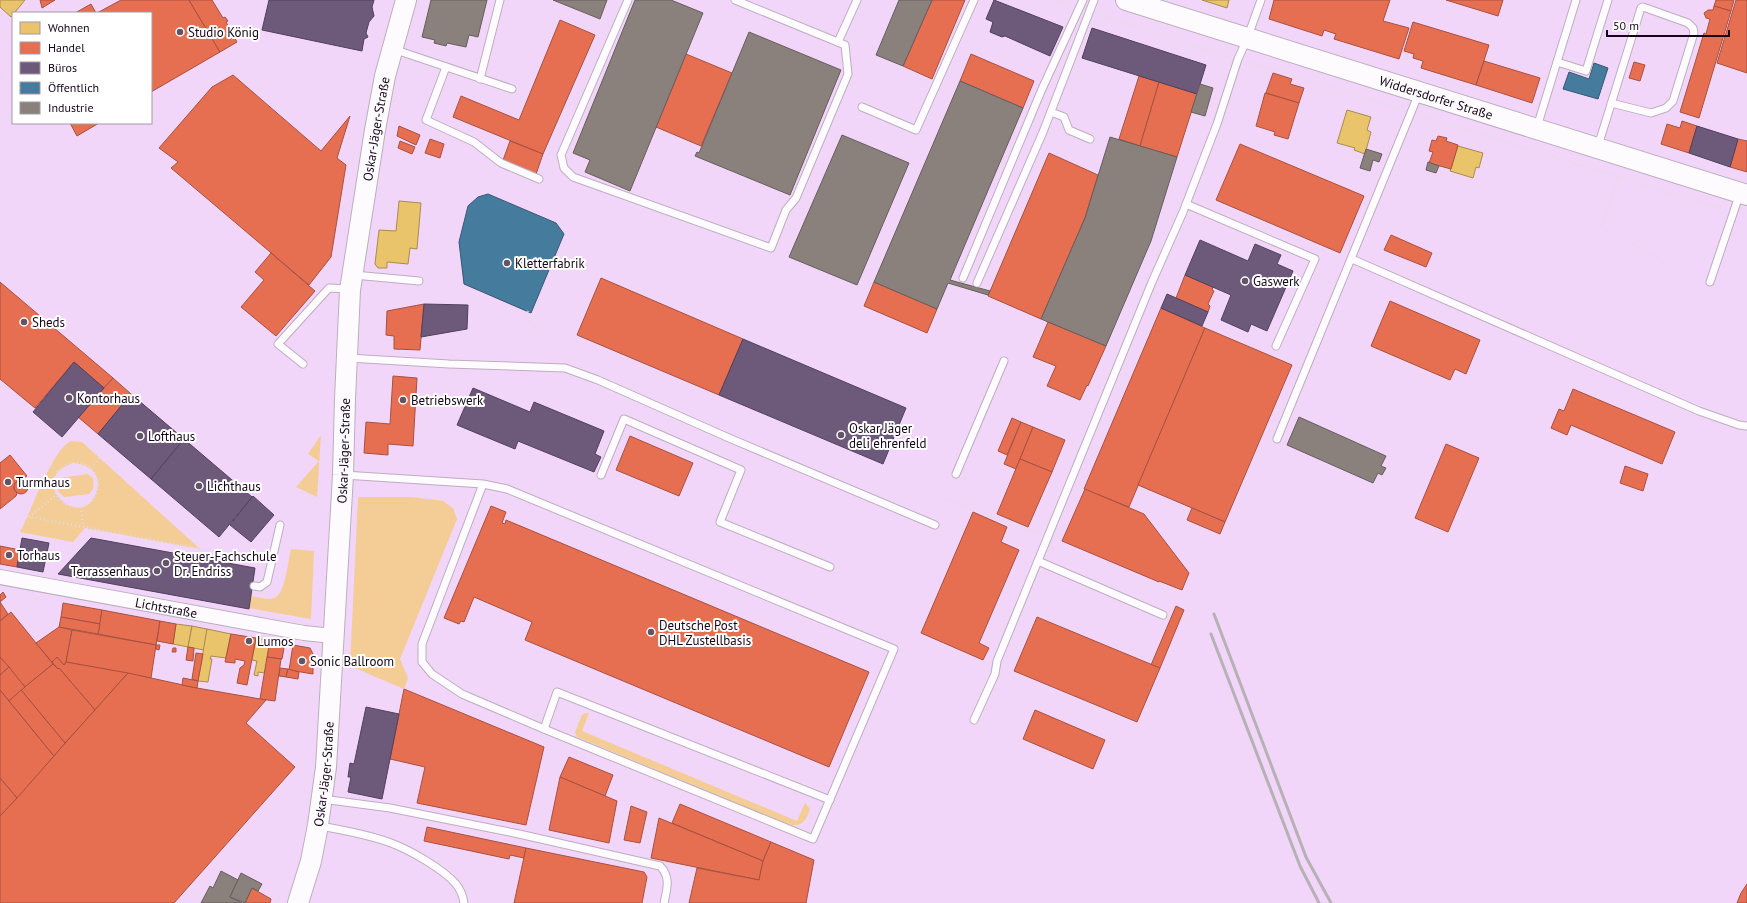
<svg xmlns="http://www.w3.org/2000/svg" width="1747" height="903" viewBox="0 0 1747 903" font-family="'PT Sans',sans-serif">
<rect width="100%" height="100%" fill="#f2e4f5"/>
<path fill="#f2d6f9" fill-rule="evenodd" d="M 0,0 L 1747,0 L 1747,903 L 0,903 ZM 13,13 L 151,13 L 151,123 L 13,123 Z"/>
<g fill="#f3cc96" fill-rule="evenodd">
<polygon points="321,435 317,497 296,487 319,461 308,454"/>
<path d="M 71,441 L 82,442 L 200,549 L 85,528 L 73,542 L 20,532 C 32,510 51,451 71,441 ZM 73,463 C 90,465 103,474 96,493 C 82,533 23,480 73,463 Z"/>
<path d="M 87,474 L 93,478 C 94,485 94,489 89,494 L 64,497 L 58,491 L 60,478 Z"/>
<polygon points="358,497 412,497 443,501 453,508 457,519 400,659 408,678 404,689 350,666"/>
<path d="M 291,549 L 314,551 L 311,619 L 249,608 L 251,596 C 258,597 270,601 276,597 C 286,590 288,560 291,549 Z"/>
<path d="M 586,713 L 589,713 L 582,731 L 797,821 L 805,803 L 810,809 C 806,821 802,827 788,825 L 577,737 L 575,732 L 582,715 Z"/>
</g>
<g fill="#e9c46a" stroke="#a98b51">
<polygon points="0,0 25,0 11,17 0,7"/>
<polygon points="1202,0 1229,0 1227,8"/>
<polygon points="1347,110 1371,117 1367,130 1371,132 1365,154 1354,150 1355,148 1337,143"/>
<polygon points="1458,146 1483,153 1479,168 1476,167 1473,178 1450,171"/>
<polygon points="399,201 421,203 417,249 410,248 408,264 387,262 387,268 378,268 375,264 379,230 396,231"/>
<polygon points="176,624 192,626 188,647 173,644"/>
<polygon points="192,626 207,629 204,650 188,647"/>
<polygon points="207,629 231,634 226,658 211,656 210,659 212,659 208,682 198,681"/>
<polygon points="256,638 270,641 265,673 258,672 258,676 254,675 257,661 252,660"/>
</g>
<g fill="#e76f51" stroke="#a85040">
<polygon points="40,0 55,0 42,8"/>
<polygon points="121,0 189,0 220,52 151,92 151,13 97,13"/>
<polygon points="189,0 212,0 223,18 225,17 228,21 226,22 237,42 220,52"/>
<polygon points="932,0 965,0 932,79 903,66"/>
<polygon points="1274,0 1390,0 1383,21 1409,28 1399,59 1334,39 1336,34 1324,30 1322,36 1269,19"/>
<polygon points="1446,0 1503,0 1498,16"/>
<polygon points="1716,0 1734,0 1731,11 1714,6"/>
<polygon points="1736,0 1747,0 1747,73 1717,63"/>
<polygon points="91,4 96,13 75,13"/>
<polygon points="1714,6 1731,11 1699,118 1680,112 1704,33 1706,34 1710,19 1706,18 1704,13 1708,10 1713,10"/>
<polygon points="560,20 595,35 543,154 453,117 461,96 519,120"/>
<polygon points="1413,22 1489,45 1476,85 1421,68 1423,61 1413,58 1414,54 1404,51"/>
<polygon points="686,54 732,73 701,146 656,127"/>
<polygon points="971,54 1034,81 1023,108 960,81"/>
<polygon points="1484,61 1540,78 1532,103 1476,85"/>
<polygon points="1634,62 1645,65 1640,81 1629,78"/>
<polygon points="1273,73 1292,79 1290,84 1304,88 1299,103 1266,93"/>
<polygon points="233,75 321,151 350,116 337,158 346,165 331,257 309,285 171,168 178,162 159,148 212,87"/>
<polygon points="1139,76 1159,82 1140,146 1119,139"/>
<polygon points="1159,82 1197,94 1177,157 1140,146"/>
<polygon points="1265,93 1299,103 1288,139 1274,135 1275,132 1256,126"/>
<polygon points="1682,121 1697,126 1689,153 1661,144 1667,124 1680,128"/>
<polygon points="70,123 99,123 77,136"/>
<polygon points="399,126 420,135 416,145 397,136"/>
<polygon points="1438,136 1447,138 1446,141 1458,145 1451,169 1429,163 1433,152 1429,151 1432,140 1436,141"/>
<polygon points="430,139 444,144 440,158 425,153"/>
<polygon points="1738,139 1747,141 1747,172 1730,167"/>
<polygon points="400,141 415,147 412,154 398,148"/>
<polygon points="510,141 543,154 535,177 502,163"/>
<polygon points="1240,144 1364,196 1340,253 1216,200"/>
<polygon points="1049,153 1098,175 1085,218 1041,319 988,296"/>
<polygon points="1391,235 1432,253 1426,267 1384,250"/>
<polygon points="271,253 315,291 276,336 241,307 264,280 255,272"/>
<polygon points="1185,275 1213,287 1212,290 1214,291 1208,304 1210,306 1208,312 1176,298"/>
<polygon points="601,278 743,339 719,395 577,335"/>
<polygon points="0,282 113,378 104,388 74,362 35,408 0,379"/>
<polygon points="874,282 937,309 927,333 864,306"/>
<polygon points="1390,301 1480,340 1466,374 1455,369 1450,380 1371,346"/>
<polygon points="424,304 420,350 394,349 394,336 386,335 387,311"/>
<polygon points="1161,308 1205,328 1129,507 1084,489"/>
<polygon points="1048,322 1106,346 1088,386 1087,385 1080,400 1047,386 1056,366 1033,357"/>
<polygon points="1205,328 1292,365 1225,522 1138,485"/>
<polygon points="393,376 417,378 413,446 388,444 388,455 364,453 366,422 390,424"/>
<polygon points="113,378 131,394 98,434 78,417"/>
<polygon points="1573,389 1675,432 1662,464 1571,425 1567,435 1551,428 1559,409 1564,411"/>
<polygon points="1012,418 1021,422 1007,455 998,451"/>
<polygon points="1021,422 1033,427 1016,469 1004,464"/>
<polygon points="1033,427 1065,440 1052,472 1020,459"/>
<polygon points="630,436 693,463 679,496 616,470"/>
<polygon points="1446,444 1479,458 1448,532 1415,518"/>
<polygon points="10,455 27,476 15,483 14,489 17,493 16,496 0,509 0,463"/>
<polygon points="1020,459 1052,472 1028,527 997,514"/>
<polygon points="1625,466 1648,474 1643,491 1620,483"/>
<circle cx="21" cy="487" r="7"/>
<polygon points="1085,489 1144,514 1189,573 1182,590 1159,581 1159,582 1062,541"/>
<polygon points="491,506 506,512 502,523 505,524 506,520 869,672 829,767 525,640 532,622 474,597 464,622 461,621 459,624 444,618"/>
<polygon points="1192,508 1225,522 1220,534 1187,520"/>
<polygon points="973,512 1007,527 1001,542 1019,550 979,643 989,648 983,660 921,633"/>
<polygon points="0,546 20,550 17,567 0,564"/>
<polygon points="3,592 6,597 0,602 0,595"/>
<polygon points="0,602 8,614 0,621"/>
<polygon points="63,603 102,610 100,624 61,617"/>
<polygon points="1176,606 1184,610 1160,668 1151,665"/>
<polygon points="102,610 160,621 156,645 98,634"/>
<polygon points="11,612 53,664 25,687 0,657 0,621"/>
<polygon points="61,617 100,624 98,634 59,627"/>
<polygon points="1037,617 1160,668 1137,722 1014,671"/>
<polygon points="160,621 176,624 173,644 157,641"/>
<polygon points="59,627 72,630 66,662 64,665 57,657 52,662 36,643"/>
<polygon points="72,630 156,645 151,678 66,662"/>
<polygon points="231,634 256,638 247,685 237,683 240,668 244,665 245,661 235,659 235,663 225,662"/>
<polygon points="270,641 285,643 282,659 267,657"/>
<polygon points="156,645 160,645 159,650 156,649"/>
<polygon points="293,645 310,648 313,654 313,674 289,670"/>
<polygon points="188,647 194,648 193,661 186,660"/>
<polygon points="173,648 176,648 176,652 172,652"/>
<polygon points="196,653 203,654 198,681 192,679"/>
<polygon points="0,657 9,667 0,675"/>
<polygon points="57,657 64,665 66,662 128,673 95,710 59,668 58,669 52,662"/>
<polygon points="267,657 281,659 275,701 260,699"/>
<polygon points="53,664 58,669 59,668 95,710 65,743 21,690"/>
<polygon points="9,667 25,687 9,701 0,690 0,675"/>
<polygon points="280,668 288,669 286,677 279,676"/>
<polygon points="288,669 299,672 298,679 286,677"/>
<polygon points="128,673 197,688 266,700 246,723 295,767 174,903 0,903 0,816"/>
<polygon points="183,678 198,681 197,688 182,685"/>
<polygon points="404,689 544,747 526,825 417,803 425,767 390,759"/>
<polygon points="0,690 54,756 17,798 0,778"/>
<polygon points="21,690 65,743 54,756 9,701"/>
<polygon points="1035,710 1105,740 1093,769 1023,739"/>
<polygon points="569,757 613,775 605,796 560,777"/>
<polygon points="560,777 617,801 609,843 549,830"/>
<polygon points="0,778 17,798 0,816"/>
<polygon points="680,804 771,842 763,861 672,823"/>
<polygon points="631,806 647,812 640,843 624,840"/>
<polygon points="659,818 763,861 759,880 651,858"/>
<polygon points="427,827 526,848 524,858 510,855 509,859 424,841"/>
<polygon points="771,842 814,860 806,903 689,903 697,868 759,880 763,861"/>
<polygon points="526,848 644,872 647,877 642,903 514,903"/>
<polygon points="1747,884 1747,903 1737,903 1741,893"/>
<polygon points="252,888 271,899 270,903 245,903"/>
</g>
<g fill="#6d597a" stroke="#52405d">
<polygon points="269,0 374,0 372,7 374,16 369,22 366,33 368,37 364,39 362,51 262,30"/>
<polygon points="994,0 1063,27 1050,56 1005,36 1002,37 990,32 993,22 986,19"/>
<polygon points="1092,28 1206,65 1197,94 1082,58"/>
<polygon points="1697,126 1738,139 1730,167 1689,153"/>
<polygon points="1200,240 1248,261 1255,244 1281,255 1277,264 1293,271 1267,331 1251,324 1248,332 1221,320 1231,295 1185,275"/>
<polygon points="1167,294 1208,312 1202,326 1161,308"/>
<polygon points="424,304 468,305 467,329 421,337"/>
<polygon points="743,339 906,408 883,464 719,395"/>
<polygon points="74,362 104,388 62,437 33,412"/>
<polygon points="473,388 530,412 534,402 604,431 595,454 601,457 594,472 518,441 515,449 457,425"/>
<polygon points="131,394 184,439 151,479 98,434"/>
<polygon points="184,439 252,497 219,537 151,479"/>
<polygon points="253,496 274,515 251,542 230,525"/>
<polygon points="22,538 49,543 43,572 17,567"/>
<polygon points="91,538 255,568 249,609 58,574"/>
<polygon points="366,707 399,714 382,799 348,792 351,777 348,777 350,763 354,764"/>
</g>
<g fill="#457b9d" stroke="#365875">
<polygon points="1594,63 1608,68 1598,99 1563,89 1569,72 1589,79"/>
<polygon points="488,194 556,223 564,234 531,313 464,284 459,242 468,206 478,197"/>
</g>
<g fill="#8a817c" stroke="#675c5e">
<polygon points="431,0 487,0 478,37 469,35 466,47 447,43 446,46 434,43 435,40 422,37"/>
<polygon points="553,0 607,0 600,19"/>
<polygon points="635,0 671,0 703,13 630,191 585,172 590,160 573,153"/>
<polygon points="899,0 932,0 903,66 876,55"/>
<polygon points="749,32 841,70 790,195 695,156 697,152 699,153"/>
<polygon points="960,81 1023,108 950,280 990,291 988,295 948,283 937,309 874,282"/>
<polygon points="1200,84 1213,88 1205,116 1191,112"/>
<polygon points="842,135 909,163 857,285 789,257"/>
<polygon points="1110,137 1177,157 1151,241 1106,346 1041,319 1085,218"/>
<polygon points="1366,149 1382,154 1379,162 1373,160 1370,171 1360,168"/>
<polygon points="1428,162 1439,166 1436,173 1426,170"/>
<polygon points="1299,417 1386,456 1381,466 1386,468 1382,475 1378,473 1373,483 1287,445"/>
<polygon points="221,871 238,880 230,897 242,903 201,903 210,886 213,888"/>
<polygon points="241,873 262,884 258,891 252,888 245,903 230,897"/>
</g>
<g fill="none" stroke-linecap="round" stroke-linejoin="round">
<defs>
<g id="lane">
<polyline points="628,0 561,155 564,168 573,177 771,248 786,210 796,198 848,74 845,45 735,0"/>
<polyline points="838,42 857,0"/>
<polyline points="393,49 512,89"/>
<polyline points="1557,62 1586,71 1608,0"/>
<polyline points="446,67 426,120 474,142 501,163 539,179"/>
<polyline points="480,79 500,0"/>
<polyline points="862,107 916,130 974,0"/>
<polyline points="1051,112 1064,117 1069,130 1090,139"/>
<polyline points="1537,127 1576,0"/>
<path d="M 1598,146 C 1612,101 1626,56 1640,11 L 1641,8 L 1643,7 L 1688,23 L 1693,28 L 1694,33 L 1673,101 L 1666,108 L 1651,113 L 1611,103"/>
<polyline points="1186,204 1315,259 1276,346"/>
<polyline points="1352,259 1699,411 1739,425 1747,426"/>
<polyline points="354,275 419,281"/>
<polyline points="963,278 1042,89 1083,0"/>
<polyline points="1710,282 1740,193"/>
<polyline points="977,283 1043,132 1094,0"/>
<polyline points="348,358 449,364 565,368 598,380 729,438 935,525"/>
<polyline points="303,364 278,344 329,288 348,289"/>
<polyline points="1277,439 1419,93"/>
<polyline points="956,474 1004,361"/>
<polyline points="344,475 483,484 507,489 894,649 813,839 544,729 462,694 432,674 422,662 422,644 483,484"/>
<polyline points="601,475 624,419 741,470 720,522 830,567"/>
<polyline points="1038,561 1163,615"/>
<polyline points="254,586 260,587 267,582 280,525"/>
<polyline points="974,720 995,674 997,661 1152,282 1183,212 1217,124 1238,59 1247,39 1261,0"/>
<polyline points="544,729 557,692 830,800"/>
<path d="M 322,799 L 390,808 L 519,834 L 660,866 C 671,877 667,889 664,903"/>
<path d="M 320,826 C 343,830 370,835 391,843 C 410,850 443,869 456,884 C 460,889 463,896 464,903"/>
</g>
<g id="street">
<path id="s1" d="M 0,577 L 304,633 L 333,636"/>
</g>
<g id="secondary">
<path id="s2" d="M 1126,0 L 1747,195"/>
<path id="s3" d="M 298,903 L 311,861 L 318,825 L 326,767 L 343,475 L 345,399 L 350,290 L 375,130 L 385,76 L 406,0"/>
</g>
</defs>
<use href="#lane" stroke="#bcaebf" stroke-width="9"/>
<use href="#street" stroke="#bcaebf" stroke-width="16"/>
<use href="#secondary" stroke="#bcaebf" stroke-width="22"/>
<g stroke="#e1dce2" stroke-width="2.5" stroke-dasharray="1 3" stroke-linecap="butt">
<polyline points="1055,0 1070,5"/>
<polyline points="1100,14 1228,56"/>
<polyline points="0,30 12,42 13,51"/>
<polyline points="1248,62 1400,109"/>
<polyline points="0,77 13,62"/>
<polyline points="1422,116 1723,209"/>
<polyline points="1619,177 1601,227 1666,262"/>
<polyline points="528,311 526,317 545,340"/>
<polyline points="135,398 149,378"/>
<polyline points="95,446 102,437"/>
<circle cx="76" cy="485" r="22"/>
<polyline points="47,463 58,472"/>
<polyline points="91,468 103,453"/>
<polyline points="946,500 974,508 1038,534"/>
<polyline points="81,507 83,527"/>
<polyline points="20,515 219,552"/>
<polyline points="29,517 56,495"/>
<polyline points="153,540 156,550"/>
<polyline points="277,903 280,895"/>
</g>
<use href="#lane" stroke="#fdfbfe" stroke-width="7"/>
<use href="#street" stroke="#fdfbfe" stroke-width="14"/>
<use href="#secondary" stroke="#fdfbfe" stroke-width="20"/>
<g stroke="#b5b1b5" stroke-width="3">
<polyline points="1214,614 1306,857 1331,903"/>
<polyline points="1211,634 1300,866 1319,903"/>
</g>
</g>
<g fill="#625465" stroke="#fff" stroke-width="1.5">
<circle cx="180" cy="32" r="4"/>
<circle cx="507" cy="263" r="4"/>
<circle cx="1245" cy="281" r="4"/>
<circle cx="24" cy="322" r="4"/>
<circle cx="69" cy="398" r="4"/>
<circle cx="403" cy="400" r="4"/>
<circle cx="841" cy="435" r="4"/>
<circle cx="140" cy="436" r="4"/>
<circle cx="8" cy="482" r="4"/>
<circle cx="199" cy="486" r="4"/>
<circle cx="9" cy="555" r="4"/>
<circle cx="166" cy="563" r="4"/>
<circle cx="157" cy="571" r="4"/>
<circle cx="651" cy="632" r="4"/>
<circle cx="249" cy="641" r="4"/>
<circle cx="302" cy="661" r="4"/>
</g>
<g text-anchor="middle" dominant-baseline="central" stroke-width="4" stroke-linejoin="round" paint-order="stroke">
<g font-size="13" fill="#140618" stroke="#fff" text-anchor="start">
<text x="188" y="32">Studio König</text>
<text x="515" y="263">Kletterfabrik</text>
<text x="1253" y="281">Gaswerk</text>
<text x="32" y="322">Sheds</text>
<text x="77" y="398">Kontorhaus</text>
<text x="411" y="400">Betriebswerk</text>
<text x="849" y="428">Oskar Jäger<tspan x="849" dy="15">deli ehrenfeld</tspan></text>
<text x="148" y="436">Lofthaus</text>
<text x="16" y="482">Turmhaus</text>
<text x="207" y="486">Lichthaus</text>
<text x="17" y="555">Torhaus</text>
<text x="174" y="556">Steuer-Fachschule<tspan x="174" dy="15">Dr. Endriss</tspan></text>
<text x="149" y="571" text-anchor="end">Terrassenhaus</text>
<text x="659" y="625">Deutsche Post<tspan x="659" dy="15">DHL Zustellbasis</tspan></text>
<text x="257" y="641">Lumos</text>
<text x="310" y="661">Sonic Ballroom</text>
</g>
<g font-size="13" fill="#140618" stroke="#fff">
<text stroke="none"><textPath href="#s2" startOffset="325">Widdersdorfer Straße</textPath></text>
<text stroke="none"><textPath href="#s3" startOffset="780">Oskar-Jäger-Straße</textPath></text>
<text stroke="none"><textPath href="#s3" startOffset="456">Oskar-Jäger-Straße</textPath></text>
<text stroke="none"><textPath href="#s1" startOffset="169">Lichtstraße</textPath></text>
<text stroke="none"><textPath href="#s3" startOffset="132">Oskar-Jäger-Straße</textPath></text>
</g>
</g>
<rect x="12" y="12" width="140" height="112" fill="#ffffff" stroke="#a19ba3"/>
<rect x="20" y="22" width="20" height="12" fill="#e9c46a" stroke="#a19ba3"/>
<text x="48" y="32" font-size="12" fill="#140618">Wohnen</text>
<rect x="20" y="42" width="20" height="12" fill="#e76f51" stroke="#a19ba3"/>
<text x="48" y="52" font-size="12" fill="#140618">Handel</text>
<rect x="20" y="62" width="20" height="12" fill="#6d597a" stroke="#a19ba3"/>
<text x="48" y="72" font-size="12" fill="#140618">Büros</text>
<rect x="20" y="82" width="20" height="12" fill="#457b9d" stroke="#a19ba3"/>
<text x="48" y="92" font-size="12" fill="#140618">Öffentlich</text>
<rect x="20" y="102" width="20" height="12" fill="#8a817c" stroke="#a19ba3"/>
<text x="48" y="112" font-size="12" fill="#140618">Industrie</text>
<path d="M1607 30v6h122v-6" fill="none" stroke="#140618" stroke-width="2"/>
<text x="1613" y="30" font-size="12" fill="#140618" stroke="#ffffff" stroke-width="3" paint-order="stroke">50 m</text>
</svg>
